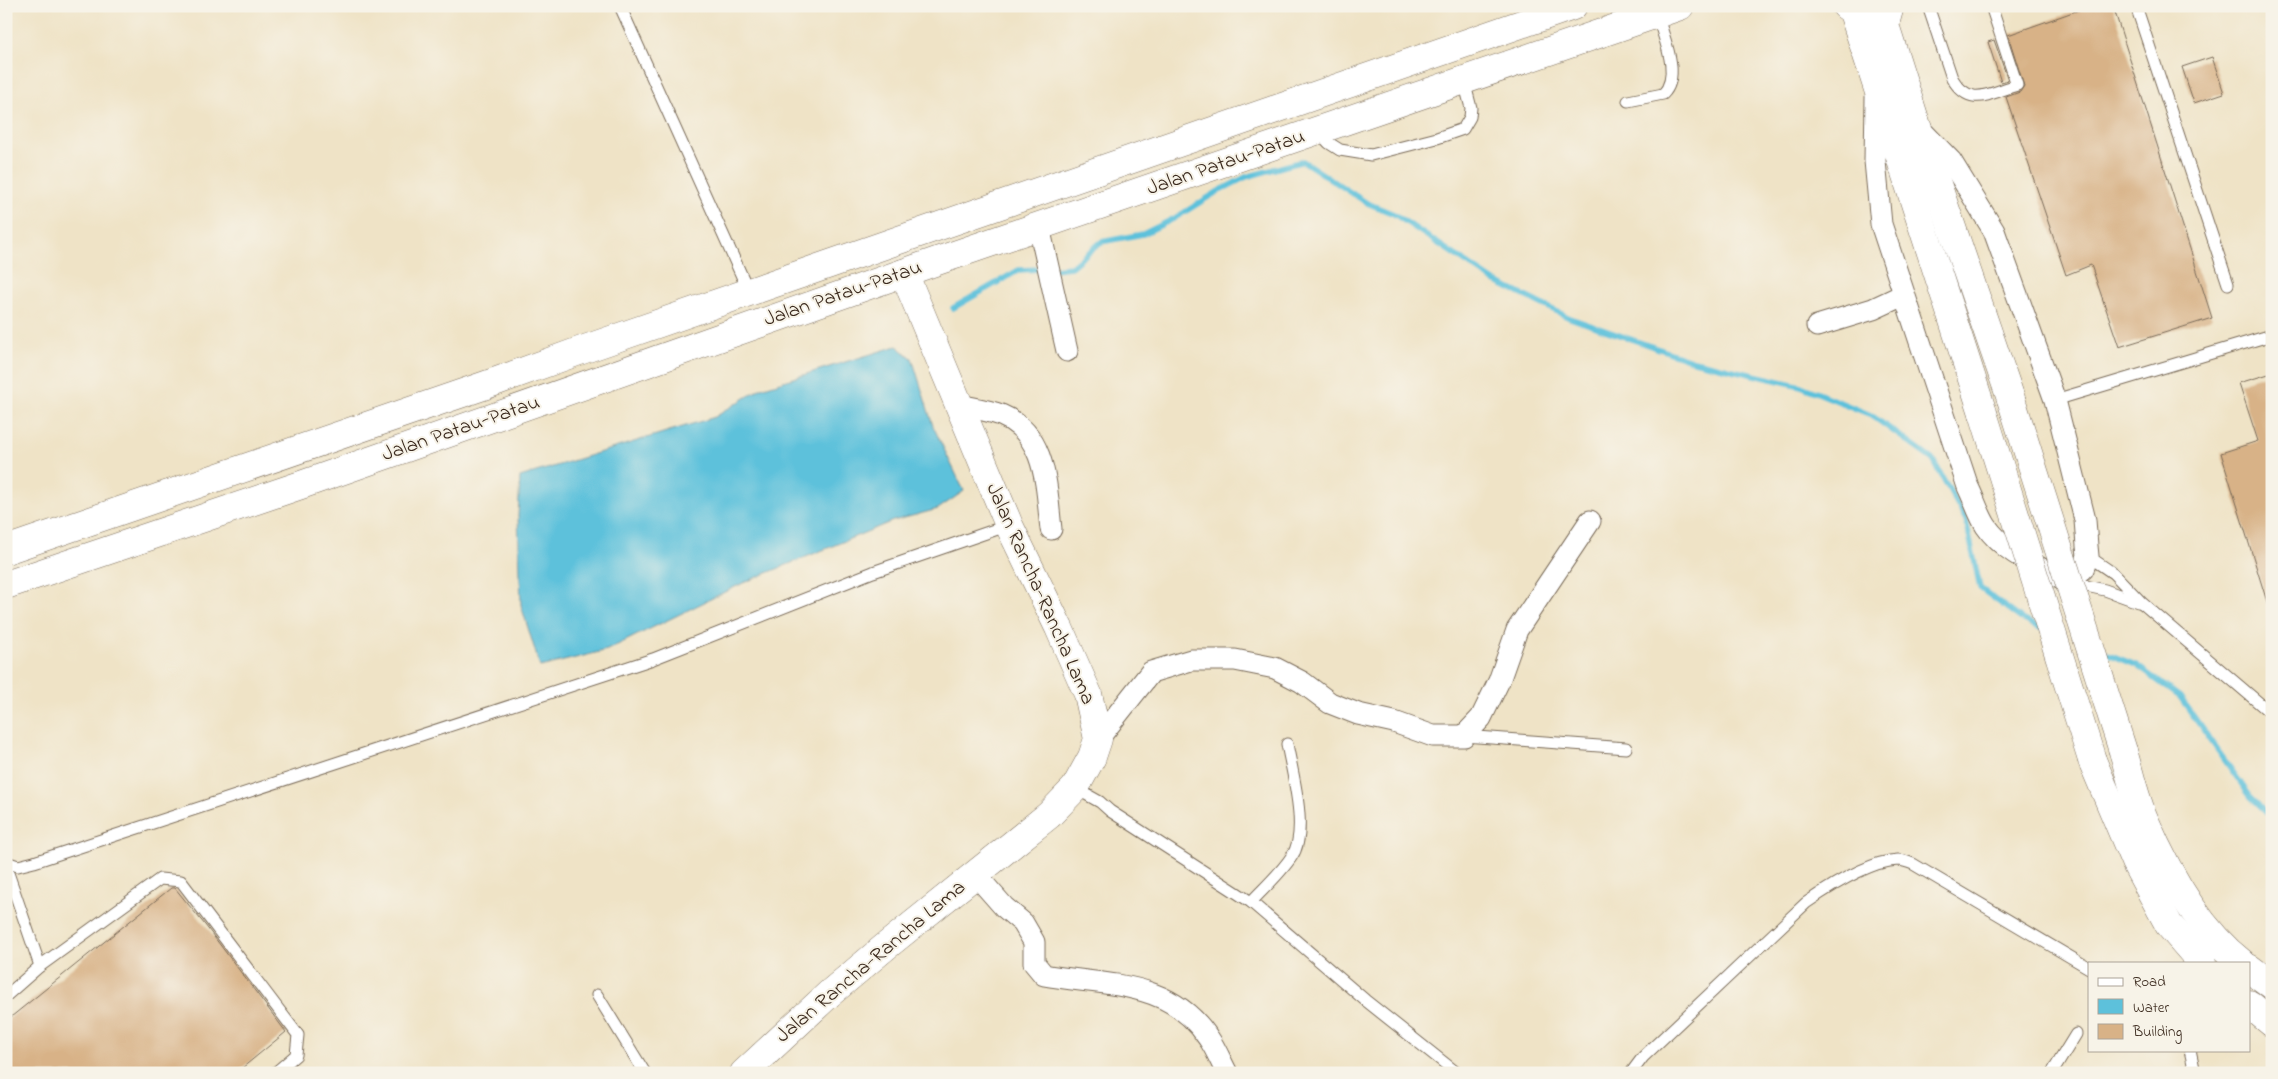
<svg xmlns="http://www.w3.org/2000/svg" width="2278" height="1079" viewBox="0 0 2278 1079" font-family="'Indie Flower',sans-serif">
<rect width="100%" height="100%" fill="#f7f3e8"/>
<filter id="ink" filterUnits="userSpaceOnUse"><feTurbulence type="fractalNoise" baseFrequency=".02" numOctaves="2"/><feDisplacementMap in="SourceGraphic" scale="10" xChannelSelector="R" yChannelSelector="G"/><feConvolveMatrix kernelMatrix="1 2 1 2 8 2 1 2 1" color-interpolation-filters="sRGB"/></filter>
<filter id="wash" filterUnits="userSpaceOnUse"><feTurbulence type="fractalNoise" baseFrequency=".0096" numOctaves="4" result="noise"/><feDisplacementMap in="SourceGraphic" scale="20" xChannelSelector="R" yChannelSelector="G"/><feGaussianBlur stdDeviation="1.12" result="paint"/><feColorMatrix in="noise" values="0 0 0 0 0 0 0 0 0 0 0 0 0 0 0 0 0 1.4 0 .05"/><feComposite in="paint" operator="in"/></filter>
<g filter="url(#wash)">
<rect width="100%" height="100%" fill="#efe3c6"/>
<polygon fill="#5dc1db" stroke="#4c767c" points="897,346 912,358 933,426 964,491 938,509 893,521 743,583 607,650 540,667 521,605 518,516 520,477 715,417 761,388"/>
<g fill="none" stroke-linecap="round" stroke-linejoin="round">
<g stroke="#5dc1db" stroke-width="5.5">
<polyline points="1053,269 1071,267 1101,242 1143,234 1175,218 1217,192 1246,177 1303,161 1367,203 1394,214 1494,281 1570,318 1694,361 1801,386 1871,415 1933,460 1966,520 1980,588 2023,620 2041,628"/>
<polyline points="953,308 1019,270 1043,269"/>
<polyline points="2101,651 2136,665 2180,697 2250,796 2272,817"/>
</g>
</g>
<g id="blocks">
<g fill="#d8b287">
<polygon points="2090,6 2113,6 2212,318 2119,347 2091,265 2066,275 2006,97 2020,92 2024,86 2008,35"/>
<polygon points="1994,40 2008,80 2001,82 1988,42"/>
<polygon points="2212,57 2224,93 2194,103 2182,67"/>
<polygon points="2272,373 2272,605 2268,605 2221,453 2258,441 2239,383"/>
<polygon points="171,888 175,888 205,925 286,1032 236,1073 6,1073 6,1021"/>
</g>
</g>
</g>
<g filter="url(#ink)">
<use href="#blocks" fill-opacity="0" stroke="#7a6b59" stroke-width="1"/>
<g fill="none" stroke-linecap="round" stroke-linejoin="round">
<defs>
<g id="lane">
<polyline points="620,6 749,292"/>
<path d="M 1928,6 L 1952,78 C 1970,109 1989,93 2017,85 L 1991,6"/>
<polyline points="2136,6 2228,284"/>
<path d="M 1628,101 L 1663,94 C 1682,75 1663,37 1657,14"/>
<polyline points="1318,131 1329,143 1340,150 1371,155 1437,138 1463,129 1470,117 1471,108 1464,81"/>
<polyline points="2055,400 2272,335"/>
<polyline points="2088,556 2113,573 2142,603 2272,714"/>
<polyline points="2072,583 2105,590 2138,602"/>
<polyline points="1464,736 1626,748"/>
<polyline points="1075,788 1100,802 1110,811 1251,902 1365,1000 1457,1073"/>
<polyline points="6,862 18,866 34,862 653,659 873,572 1009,525"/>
<polyline points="6,867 40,966"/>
<path d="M 1251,902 C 1265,887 1281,873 1292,856 C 1309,832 1292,772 1287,744"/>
<polyline points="597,995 645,1073"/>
<polyline points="6,996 40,966 160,879 181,881 298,1035 296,1055 275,1073"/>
<polyline points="2190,1050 2195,1073"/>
<path d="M 1631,1073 L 1643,1057 L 1806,903 C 1829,887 1870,861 1898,860 C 1903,860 1908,862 1913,864 L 2089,968"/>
<polyline points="2052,1073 2076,1034"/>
</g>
<g id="street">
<path d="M 1876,98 L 1875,161 L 1881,224 L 1968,487 C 1974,499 1979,515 1986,526 C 2004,553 2040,567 2067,582 L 2083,569 L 2088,556 L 2087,546 L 2085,520 L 2055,400 L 1994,231 L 1951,161 L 1919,128"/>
<polyline points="1039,227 1067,351"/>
<polyline points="1817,326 1873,309 1903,295"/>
<path d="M 959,405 C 972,408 988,410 1001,415 C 1047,434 1046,486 1051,529"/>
<polyline points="1098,739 1151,672 1191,660 1235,660 1275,668 1302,682 1330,703 1358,714 1394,722 1433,736 1464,736 1481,718 1499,681 1517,630 1590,521"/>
<path d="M 975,874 L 1004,907 L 1023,923 L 1034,942 L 1034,963 L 1044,975 C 1105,986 1171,979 1209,1039 C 1216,1049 1221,1062 1227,1073"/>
</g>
<g id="secondary">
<polyline points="1851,6 1983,413"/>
<polyline points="1879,6 1917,126 2011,399"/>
<path d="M 2123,751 C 2130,774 2135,799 2145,821 C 2167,872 2198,929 2242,963"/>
<polyline points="2092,760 2135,862 2169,925 2202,963"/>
<polyline points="2249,968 2272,985"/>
<polyline points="2249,1004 2272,1023"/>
<polyline points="744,1073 829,994 885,947 1049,815 1075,788 1092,757 1098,739 1088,694 1059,628 1009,525 904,273"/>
</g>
<g id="primary">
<polyline points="1846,6 1852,10"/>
<polyline points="1885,24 1890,6"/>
<polyline points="6,550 486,385 582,350 1573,6"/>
<polyline points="6,585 301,485 940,260 1680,6"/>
</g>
</defs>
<use href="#lane" stroke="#7a6b59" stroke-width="13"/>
<use href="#street" stroke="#7a6b59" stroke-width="23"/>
<use href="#secondary" stroke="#7a6b59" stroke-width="29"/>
<use href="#primary" stroke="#7a6b59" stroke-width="29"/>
<use href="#lane" stroke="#fff" stroke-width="11"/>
<use href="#street" stroke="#fff" stroke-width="21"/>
<use href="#secondary" stroke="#fff" stroke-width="28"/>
<use href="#primary" stroke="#fff" stroke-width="28"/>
<defs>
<g id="secondary-bridge">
<polyline points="2011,399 2123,751"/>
<polyline points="1983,413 2092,760"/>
</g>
</defs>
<use href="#secondary-bridge" stroke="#7a6b59" stroke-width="29" stroke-linecap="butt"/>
<use href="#secondary-bridge" stroke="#fff" stroke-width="28"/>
</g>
</g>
<g text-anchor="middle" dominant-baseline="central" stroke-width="4" stroke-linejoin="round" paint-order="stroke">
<g font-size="21" fill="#3b2a1e" stroke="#f7f3e8">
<text transform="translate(1226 163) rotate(-19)">Jalan Patau-Patau</text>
<text transform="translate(843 294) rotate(-19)">Jalan Patau-Patau</text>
<text transform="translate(461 429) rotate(-19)">Jalan Patau-Patau</text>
<text transform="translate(1040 594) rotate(66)">Jalan Rancha-Rancha Lama</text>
<text transform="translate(871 962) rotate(-40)">Jalan Rancha-Rancha Lama</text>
</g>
</g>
<rect width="2278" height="1079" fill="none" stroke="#f7f3e8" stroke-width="25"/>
<rect x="2088" y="962" width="162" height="90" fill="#f7f3e8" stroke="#aca397"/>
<rect x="2098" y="978" width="25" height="8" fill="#ffffff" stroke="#aca397"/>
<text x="2133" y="986" font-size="15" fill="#3b2a1e">Road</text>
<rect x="2098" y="999" width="25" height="15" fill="#5dc1db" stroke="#aca397"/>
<text x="2133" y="1012" font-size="15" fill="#3b2a1e">Water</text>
<rect x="2098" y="1024" width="25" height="15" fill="#d8b287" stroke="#aca397"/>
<text x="2133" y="1036" font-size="15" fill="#3b2a1e">Building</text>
</svg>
